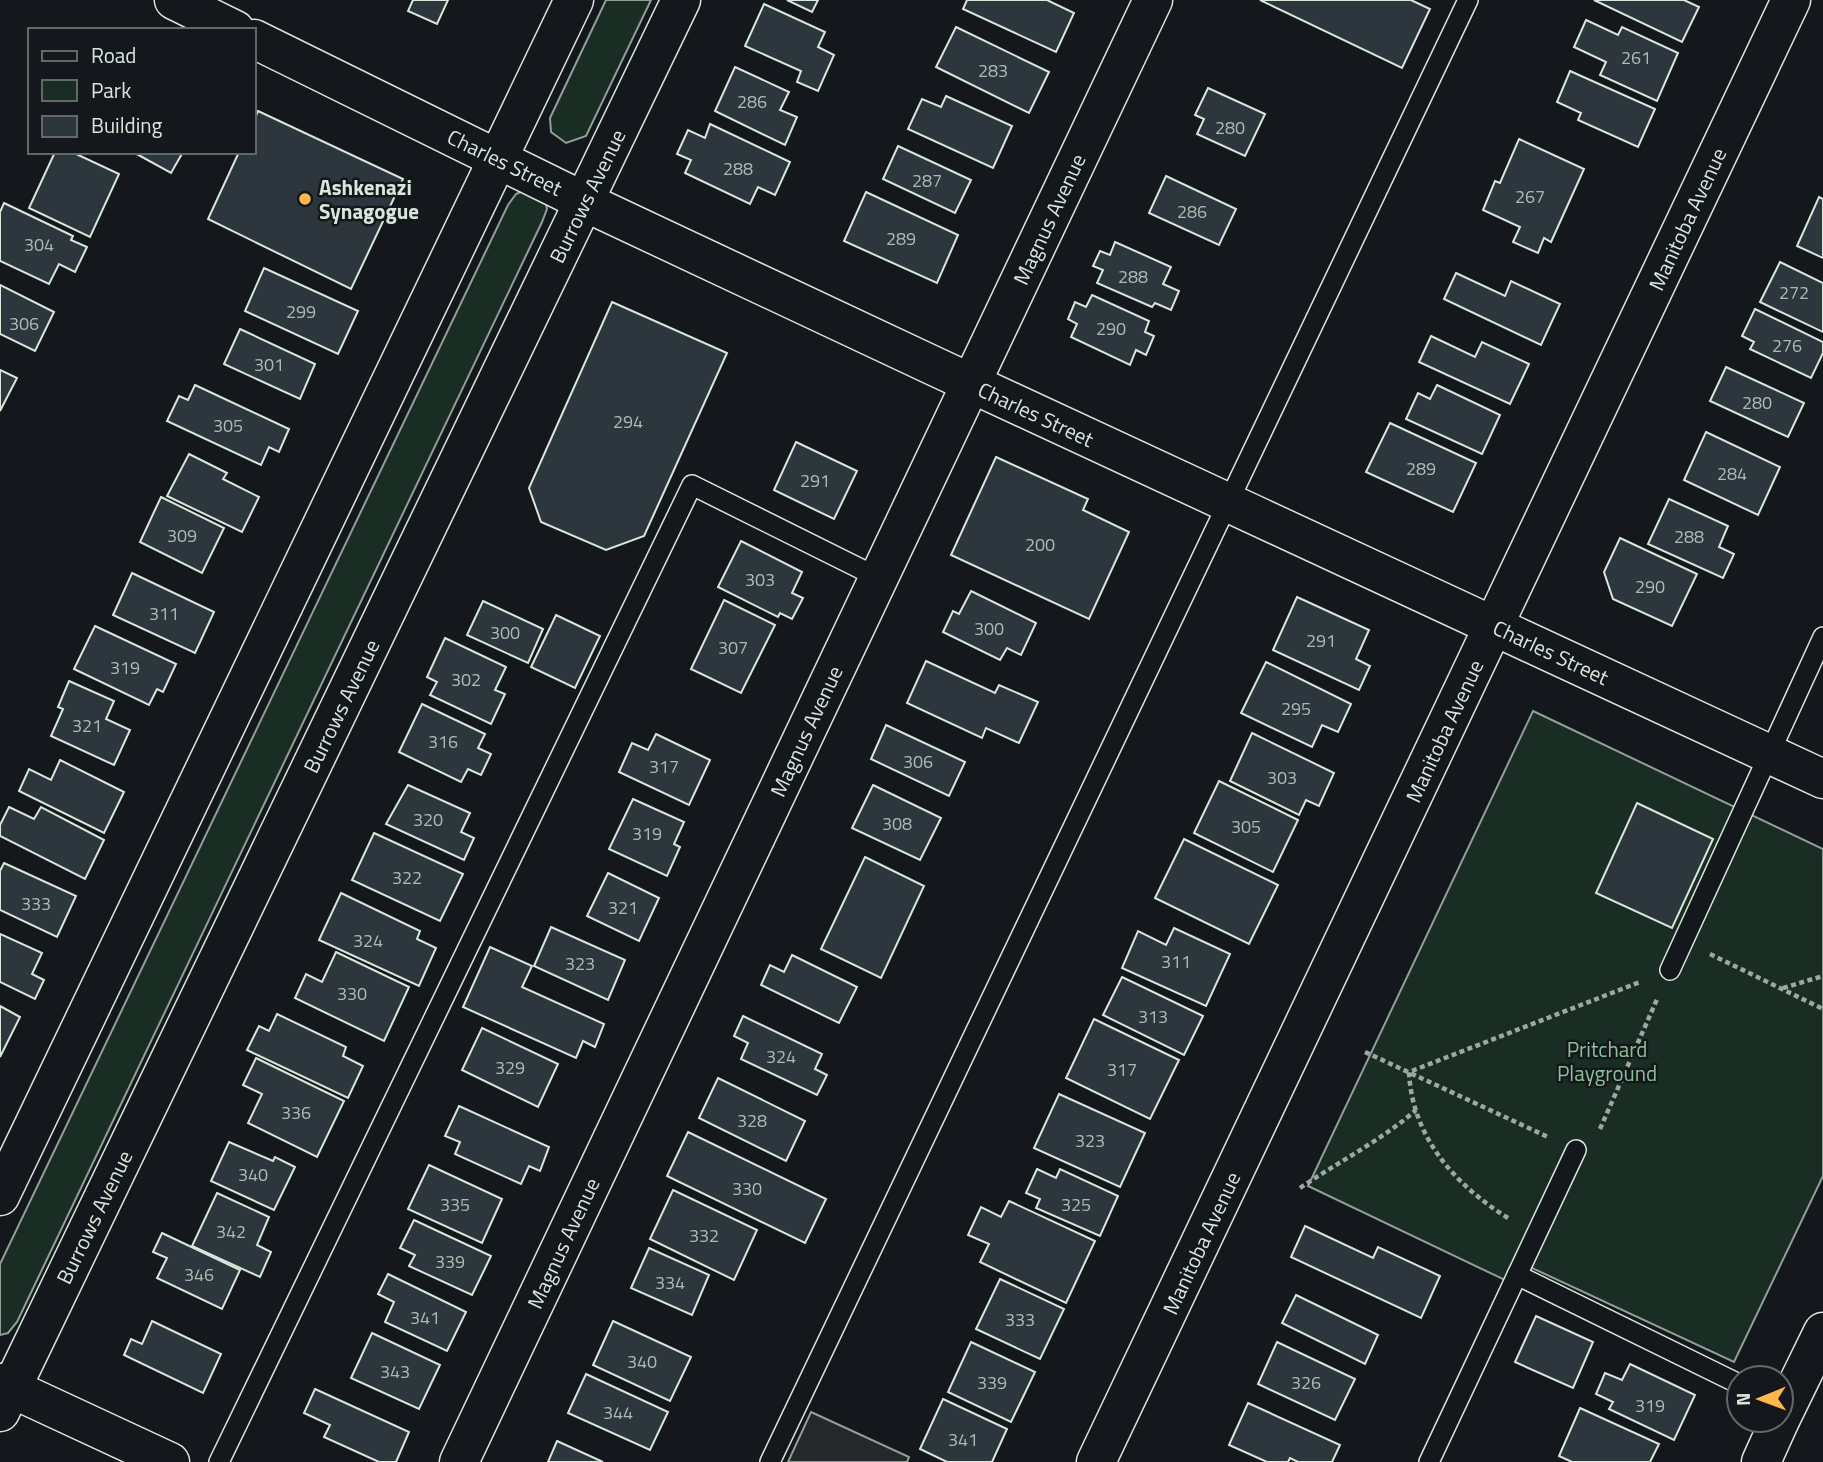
<svg xmlns="http://www.w3.org/2000/svg" width="1823" height="1462" viewBox="0 0 1823 1462" font-family="'Titillium Web',sans-serif">
<rect width="100%" height="100%" fill="#14181c"/>
<g fill="#1a2d24" stroke="#939e99" stroke-width="2">
<polygon points="606,0 651,0 586,136 566,143 551,132 550,118"/>
<polygon points="525,190 545,199 547,209 542,222 17,1322 8,1333 0,1335 0,1264 508,205 516,194"/>
<polygon points="1533,711 1823,849 1823,1176 1734,1362 1517,1261 1507,1281 1308,1186"/>
</g>
<polygon fill="#24282b" stroke="#939e99" stroke-width="2" points="811,1412 909,1457 907,1462 788,1462"/>
<g fill="#2c363c" stroke="#d8e6dc" stroke-width="2">
<polygon points="413,0 448,0 437,24 408,11"/>
<polygon points="787,0 818,0 812,12"/>
<polygon points="967,0 1047,0 1074,13 1056,52 963,9"/>
<polygon points="1260,0 1411,0 1430,9 1402,68"/>
<polygon points="1594,0 1684,0 1699,7 1682,42"/>
<polygon points="764,4 825,32 818,47 834,55 818,91 797,82 801,71 745,46"/>
<polygon points="1586,20 1618,35 1622,27 1678,53 1657,101 1600,75 1606,62 1574,47"/>
<polygon points="956,27 1049,72 1029,113 936,67"/>
<polygon points="735,67 789,92 780,110 797,117 785,145 715,111"/>
<polygon points="1570,71 1655,109 1638,147 1578,120 1581,113 1557,102"/>
<polygon points="1208,88 1265,114 1245,156 1197,134 1204,119 1195,115"/>
<polygon points="946,96 1012,126 993,168 908,129 922,99 941,107"/>
<polygon points="258,111 403,179 351,289 208,219 239,152 254,152 254,120"/>
<polygon points="710,124 790,162 775,195 758,187 750,204 685,173 691,160 677,154 688,130 705,138"/>
<polygon points="1519,139 1584,169 1551,242 1544,238 1538,253 1513,242 1520,227 1483,210 1495,181 1500,183"/>
<polygon points="898,146 971,180 955,213 883,179"/>
<polygon points="55,152 72,152 119,174 90,237 29,208"/>
<polygon points="133,152 183,152 171,173"/>
<polygon points="1166,176 1236,209 1219,245 1149,213"/>
<polygon points="866,192 958,235 937,283 844,241"/>
<polygon points="1819,197 1823,199 1823,258 1797,246"/>
<polygon points="4,203 73,236 71,240 87,247 75,272 59,264 49,284 0,261 0,212"/>
<polygon points="1115,242 1171,267 1163,284 1179,291 1171,310 1155,303 1152,307 1097,283 1103,270 1093,266 1100,251 1110,255"/>
<polygon points="1780,262 1823,283 1823,332 1760,302"/>
<polygon points="264,268 358,311 338,354 245,311"/>
<polygon points="1456,273 1505,296 1511,281 1560,304 1541,345 1444,299"/>
<polygon points="0,285 54,312 35,351 0,334"/>
<polygon points="1092,295 1149,321 1145,332 1154,336 1146,355 1136,350 1130,365 1071,337 1077,324 1068,319 1075,302 1086,307"/>
<polygon points="612,302 727,353 644,536 606,550 541,522 529,488"/>
<polygon points="1755,309 1823,342 1823,353 1811,378 1750,349 1754,342 1742,336"/>
<polygon points="240,329 315,364 300,399 224,364"/>
<polygon points="1431,336 1475,357 1482,342 1529,364 1510,404 1419,362"/>
<polygon points="1726,367 1804,403 1788,437 1710,401"/>
<polygon points="0,370 17,378 0,411"/>
<polygon points="195,385 289,429 279,452 269,447 261,465 167,421 179,396 188,400"/>
<polygon points="1437,385 1500,415 1482,454 1406,419 1418,393 1430,399"/>
<polygon points="1390,423 1476,463 1453,512 1366,472"/>
<polygon points="1706,432 1780,467 1758,515 1684,480"/>
<polygon points="796,442 857,471 834,519 774,490"/>
<polygon points="189,454 227,473 223,479 259,497 242,532 167,496"/>
<polygon points="996,457 1088,499 1083,510 1129,532 1089,619 951,555"/>
<polygon points="161,497 224,528 202,573 140,542"/>
<polygon points="1669,499 1728,526 1719,547 1734,554 1723,578 1648,544"/>
<polygon points="1620,538 1697,574 1672,626 1613,599 1604,572"/>
<polygon points="741,541 802,572 792,593 803,598 792,619 780,613 778,617 718,587"/>
<polygon points="132,573 214,612 195,653 113,615"/>
<polygon points="971,591 1036,623 1021,655 1007,648 1000,660 943,632 953,611 959,614"/>
<polygon points="1297,597 1369,630 1356,659 1370,666 1359,690 1273,650"/>
<polygon points="724,600 775,625 741,693 691,669"/>
<polygon points="483,601 543,629 528,663 467,635"/>
<polygon points="556,615 600,636 575,688 531,667"/>
<polygon points="95,626 176,664 163,692 157,689 149,705 74,669"/>
<polygon points="445,638 506,667 495,690 505,694 491,724 430,695 437,682 427,677"/>
<polygon points="926,661 995,693 999,685 1038,702 1019,743 986,728 982,738 907,703"/>
<polygon points="1266,662 1351,704 1338,732 1322,725 1312,747 1241,713"/>
<polygon points="69,681 114,701 106,719 130,730 114,765 51,736 63,709 58,707"/>
<polygon points="422,704 485,734 478,748 491,754 481,775 468,769 461,782 399,752"/>
<polygon points="886,725 965,762 949,796 871,759"/>
<polygon points="1252,733 1334,773 1319,806 1306,800 1299,815 1230,781"/>
<polygon points="656,734 710,760 689,805 619,772 632,743 648,750"/>
<polygon points="60,760 124,792 104,833 19,791 29,769 51,780"/>
<polygon points="1219,781 1298,820 1273,872 1194,833"/>
<polygon points="408,785 470,813 461,832 474,838 464,860 386,824"/>
<polygon points="873,785 941,818 920,860 852,828"/>
<polygon points="633,799 684,822 674,844 680,847 667,876 609,849"/>
<polygon points="1637,803 1713,839 1672,928 1596,893"/>
<polygon points="9,807 34,819 41,807 104,840 85,879 0,836 0,825"/>
<polygon points="374,833 463,874 440,921 352,880"/>
<polygon points="1184,839 1278,885 1249,944 1155,898"/>
<polygon points="865,857 924,886 881,978 821,949"/>
<polygon points="4,863 76,896 57,937 0,910 0,871"/>
<polygon points="608,873 659,898 639,941 587,916"/>
<polygon points="341,893 420,931 417,939 436,948 419,986 319,940"/>
<polygon points="551,927 625,960 608,1000 534,966"/>
<polygon points="1174,928 1230,954 1206,1006 1122,968 1138,931 1166,945"/>
<polygon points="0,934 42,953 32,974 44,980 35,999 0,982"/>
<polygon points="490,947 532,966 522,987 604,1024 595,1047 583,1041 576,1058 463,1007"/>
<polygon points="336,952 409,987 384,1041 295,998 306,974 322,982"/>
<polygon points="792,955 857,987 839,1023 761,985 770,965 784,972"/>
<polygon points="1122,977 1203,1016 1184,1055 1103,1015"/>
<polygon points="0,1006 20,1017 0,1057"/>
<polygon points="277,1014 346,1047 343,1056 363,1066 348,1098 247,1050 259,1026 269,1031"/>
<polygon points="743,1016 822,1054 815,1069 827,1075 817,1095 741,1059 748,1043 734,1036"/>
<polygon points="1094,1019 1179,1060 1150,1119 1066,1078"/>
<polygon points="482,1028 558,1064 538,1107 462,1070"/>
<polygon points="256,1058 344,1101 317,1157 248,1123 262,1094 243,1085"/>
<polygon points="718,1078 805,1121 786,1161 699,1118"/>
<polygon points="1059,1094 1145,1133 1120,1187 1034,1148"/>
<polygon points="459,1106 549,1147 540,1171 529,1166 521,1184 455,1154 460,1142 445,1136"/>
<polygon points="688,1132 826,1199 805,1243 667,1176"/>
<polygon points="229,1142 273,1161 275,1157 295,1167 274,1210 211,1181"/>
<polygon points="429,1165 502,1199 482,1243 408,1209"/>
<polygon points="1037,1169 1056,1178 1060,1169 1118,1196 1100,1236 1036,1208 1040,1199 1026,1193"/>
<polygon points="673,1190 757,1230 734,1280 650,1239"/>
<polygon points="217,1193 269,1217 257,1245 271,1252 260,1277 192,1246"/>
<polygon points="1009,1201 1095,1241 1066,1303 980,1262 989,1244 968,1235 981,1207 1001,1217"/>
<polygon points="414,1220 491,1256 472,1295 409,1266 415,1255 400,1248"/>
<polygon points="1305,1226 1373,1258 1378,1247 1440,1276 1421,1318 1291,1257"/>
<polygon points="162,1233 240,1270 222,1309 157,1278 167,1258 153,1252"/>
<polygon points="649,1248 709,1275 692,1315 631,1288"/>
<polygon points="388,1274 466,1312 447,1351 385,1322 394,1302 378,1294"/>
<polygon points="1000,1279 1064,1309 1040,1359 976,1329"/>
<polygon points="1296,1295 1378,1335 1365,1364 1282,1323"/>
<polygon points="1536,1316 1593,1342 1573,1388 1515,1362"/>
<polygon points="152,1321 221,1354 203,1393 124,1355 131,1339 142,1344"/>
<polygon points="613,1321 691,1357 670,1401 593,1365"/>
<polygon points="372,1333 440,1365 419,1409 351,1378"/>
<polygon points="971,1342 1035,1372 1011,1422 948,1392"/>
<polygon points="1277,1342 1355,1379 1335,1420 1258,1384"/>
<polygon points="1630,1364 1695,1395 1674,1440 1609,1409 1613,1402 1596,1394 1605,1373 1622,1380"/>
<polygon points="586,1374 668,1412 650,1450 568,1413"/>
<polygon points="315,1389 409,1432 396,1462 379,1462 324,1437 330,1425 304,1413"/>
<polygon points="943,1399 1007,1429 992,1462 947,1462 920,1449"/>
<polygon points="1248,1403 1340,1445 1332,1462 1298,1462 1290,1458 1288,1462 1267,1462 1229,1445"/>
<polygon points="1580,1408 1659,1444 1650,1462 1572,1462 1559,1456"/>
<polygon points="557,1441 603,1462 548,1462"/>
</g>
<g fill="none" stroke-linecap="round" stroke-linejoin="round">
<defs>
<g id="service">
<polyline points="1670,970 1823,637"/>
<polyline points="1517,1275 1739,1384"/>
<polyline points="219,1462 692,485 879,578"/>
<polyline points="770,1462 1468,0"/>
<polyline points="1429,1462 1576,1150"/>
</g>
<g id="minor">
<polyline points="174,0 235,30"/>
<polyline points="254,39 585,202 936,367 1823,779"/>
<polyline points="0,1383 170,1462"/>
<polyline points="1781,1418 1823,1332"/>
<polyline points="459,1462 1153,0"/>
<polyline points="1096,1462 1791,0"/>
<polyline points="1761,1462 1780,1420"/>
</g>
<g id="tertiary">
<polyline points="0,1196 574,0"/>
<polyline points="0,1412 681,0"/>
</g>
</defs>
<use href="#service" stroke="#d8e6dc" stroke-width="22"/>
<use href="#minor" stroke="#d8e6dc" stroke-width="41"/>
<use href="#tertiary" stroke="#d8e6dc" stroke-width="41"/>
<g stroke="#9da8a2" stroke-width="4.5" stroke-dasharray="5 3.5" stroke-linecap="butt">
<polyline points="1710,954 1823,1009"/>
<polyline points="1783,988 1823,976"/>
<polyline points="1365,1052 1548,1137"/>
<polyline points="1600,1129 1658,997"/>
<path d="M 1300,1188 C 1338,1162 1382,1140 1416,1110"/>
<path d="M 1508,1218 C 1455,1185 1412,1137 1409,1072 L 1640,982"/>
</g>
<use href="#service" stroke="#14181c" stroke-width="19"/>
<use href="#minor" stroke="#14181c" stroke-width="38"/>
<use href="#tertiary" stroke="#14181c" stroke-width="38"/>
</g>
<circle fill="#ffb74d" stroke="#14181c" stroke-width="2.5" cx="305" cy="199" r="7"/>
<g text-anchor="middle" dominant-baseline="central" stroke-width="5" stroke-linejoin="round" paint-order="stroke">
<g font-size="18" fill="#adbab4">
<text x="1636" y="57">261</text>
<text x="993" y="70">283</text>
<text x="752" y="101">286</text>
<text x="1230" y="127">280</text>
<text x="738" y="168">288</text>
<text x="927" y="180">287</text>
<text x="1530" y="196">267</text>
<text x="1192" y="211">286</text>
<text x="901" y="238">289</text>
<text x="39" y="244">304</text>
<text x="1133" y="276">288</text>
<text x="1794" y="292">272</text>
<text x="301" y="311">299</text>
<text x="24" y="323">306</text>
<text x="1111" y="328">290</text>
<text x="1787" y="345">276</text>
<text x="269" y="364">301</text>
<text x="1757" y="402">280</text>
<text x="628" y="421">294</text>
<text x="228" y="425">305</text>
<text x="1421" y="468">289</text>
<text x="1732" y="473">284</text>
<text x="815" y="480">291</text>
<text x="182" y="535">309</text>
<text x="1689" y="536">288</text>
<text x="1040" y="544">200</text>
<text x="760" y="579">303</text>
<text x="1650" y="586">290</text>
<text x="164" y="613">311</text>
<text x="989" y="628">300</text>
<text x="505" y="632">300</text>
<text x="1321" y="640">291</text>
<text x="733" y="647">307</text>
<text x="125" y="667">319</text>
<text x="466" y="679">302</text>
<text x="1296" y="708">295</text>
<text x="87" y="725">321</text>
<text x="443" y="741">316</text>
<text x="918" y="761">306</text>
<text x="664" y="766">317</text>
<text x="1282" y="777">303</text>
<text x="428" y="819">320</text>
<text x="897" y="823">308</text>
<text x="1246" y="826">305</text>
<text x="647" y="833">319</text>
<text x="407" y="877">322</text>
<text x="36" y="903">333</text>
<text x="623" y="907">321</text>
<text x="368" y="940">324</text>
<text x="1176" y="961">311</text>
<text x="580" y="963">323</text>
<text x="352" y="993">330</text>
<text x="1153" y="1016">313</text>
<text x="781" y="1056">324</text>
<text x="510" y="1067">329</text>
<text x="1122" y="1069">317</text>
<text x="296" y="1112">336</text>
<text x="752" y="1120">328</text>
<text x="1090" y="1140">323</text>
<text x="253" y="1174">340</text>
<text x="747" y="1188">330</text>
<text x="455" y="1204">335</text>
<text x="1076" y="1204">325</text>
<text x="231" y="1231">342</text>
<text x="704" y="1235">332</text>
<text x="450" y="1261">339</text>
<text x="199" y="1274">346</text>
<text x="670" y="1282">334</text>
<text x="425" y="1317">341</text>
<text x="1020" y="1319">333</text>
<text x="642" y="1361">340</text>
<text x="395" y="1371">343</text>
<text x="992" y="1382">339</text>
<text x="1306" y="1382">326</text>
<text x="1650" y="1405">319</text>
<text x="618" y="1412">344</text>
<text x="963" y="1439">341</text>
</g>
<g font-size="21" fill="#d8e6dc" stroke="#14181c">
<text transform="translate(505 162) rotate(26)">Charles Street</text>
<text transform="translate(587 196) rotate(-64)">Burrows Avenue</text>
<text transform="translate(1049 219) rotate(-65)">Magnus Avenue</text>
<text transform="translate(1687 219) rotate(-65)">Manitoba Avenue</text>
<text transform="translate(1036 414) rotate(25)">Charles Street</text>
<text transform="translate(1551 652) rotate(25)">Charles Street</text>
<text transform="translate(341 706) rotate(-64)">Burrows Avenue</text>
<text transform="translate(806 731) rotate(-65)">Magnus Avenue</text>
<text transform="translate(1444 731) rotate(-65)">Manitoba Avenue</text>
<text transform="translate(94 1217) rotate(-64)">Burrows Avenue</text>
<text transform="translate(563 1243) rotate(-65)">Magnus Avenue</text>
<text transform="translate(1201 1243) rotate(-65)">Manitoba Avenue</text>
</g>
<g font-size="21" font-weight="bold" fill="#d8e6dc" stroke="#14181c" text-anchor="start">
<text x="319" y="187">Ashkenazi<tspan x="319" dy="24">Synagogue</tspan></text>
</g>
<g font-size="21" fill="#8ac095" stroke="#14181c">
<text x="1607" y="1049">Pritchard<tspan x="1607" dy="24">Playground</tspan></text>
</g>
</g>
<rect x="28" y="28" width="228" height="126" fill="#14181c" stroke="#626a69" stroke-width="2"/>
<rect x="42" y="51" width="35" height="10" fill="#14181c" stroke="#626a69" stroke-width="2"/>
<text x="91" y="63" font-size="21" fill="#d8e6dc">Road</text>
<rect x="42" y="80" width="35" height="21" fill="#1a2d24" stroke="#626a69" stroke-width="2"/>
<text x="91" y="98" font-size="21" fill="#d8e6dc">Park</text>
<rect x="42" y="116" width="35" height="21" fill="#2c363c" stroke="#626a69" stroke-width="2"/>
<text x="91" y="133" font-size="21" fill="#d8e6dc">Building</text>
<g transform="translate(1760 1399) rotate(269)"><circle r="33" fill="#14181c" stroke="#626a69" stroke-width="2"/>
<path d="M0-5L12 26L0 18L-12 26Z" fill="#ffb74d"/>
<text y="-10" font-size="19" font-weight="bold" text-anchor="middle" fill="#d8e6dc">N</text>
</g>
</svg>
